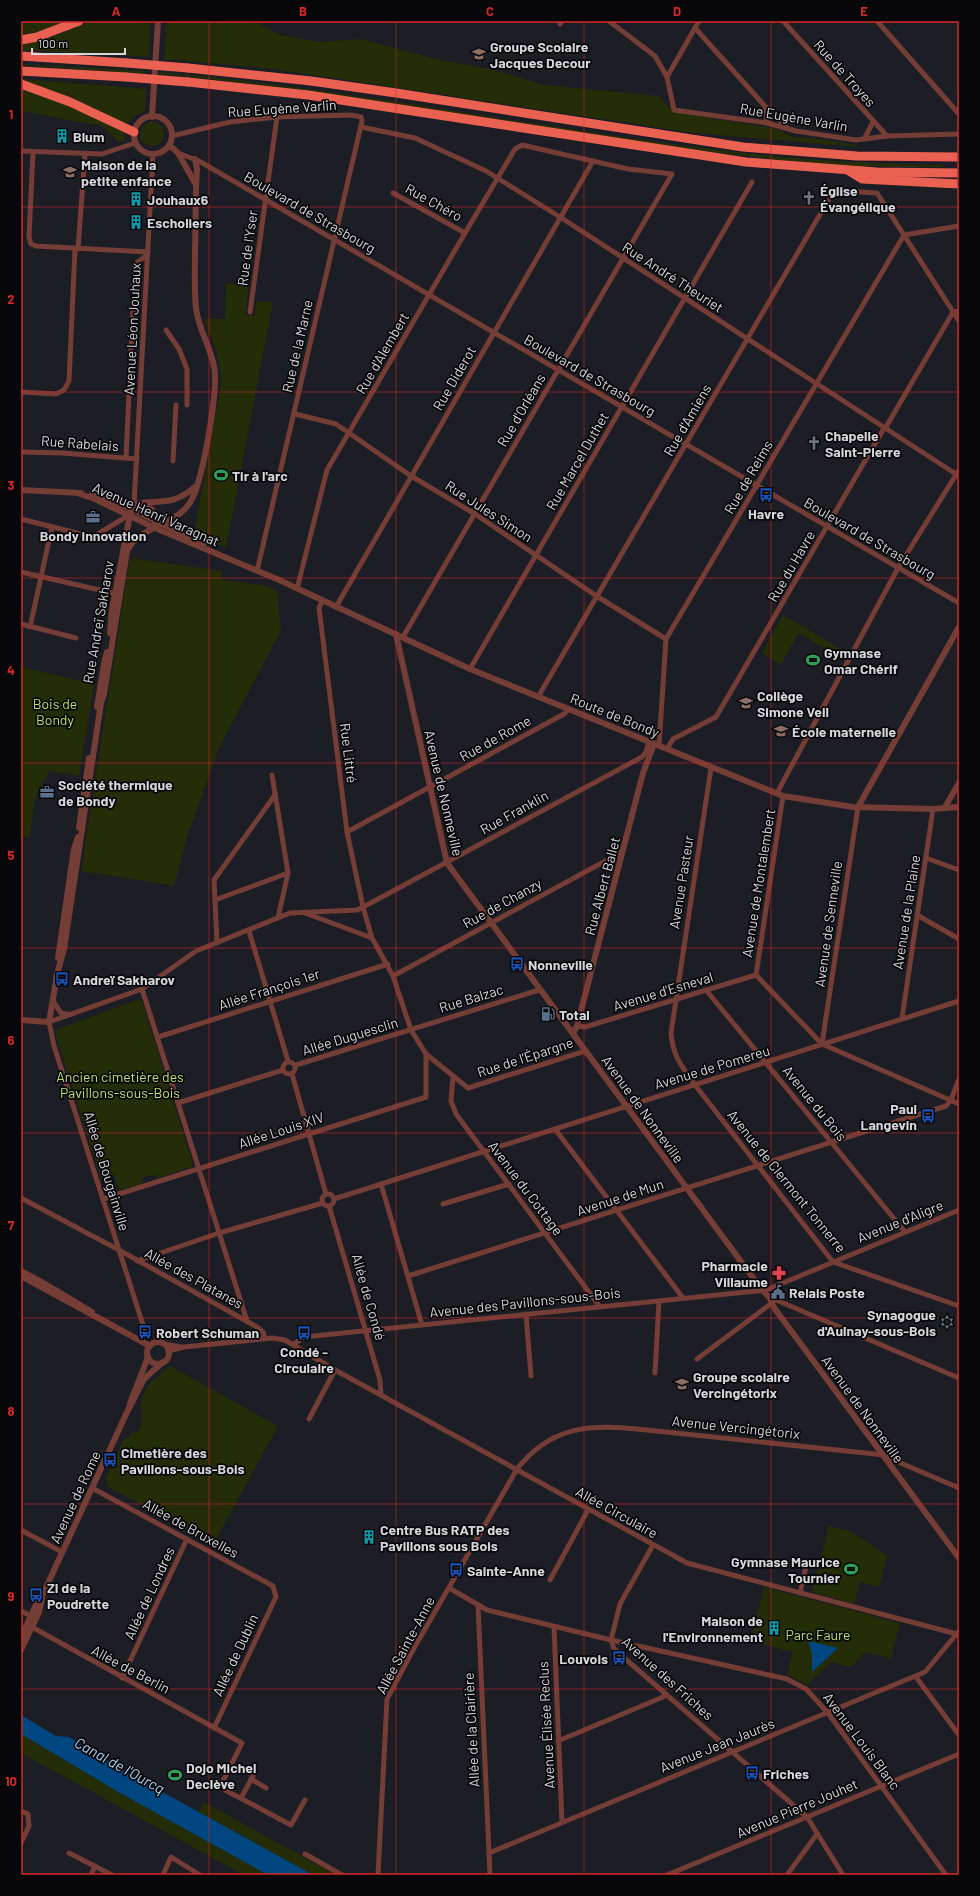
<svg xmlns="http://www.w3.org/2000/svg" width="980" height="1896" viewBox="0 0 980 1896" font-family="Barlow,sans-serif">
<rect width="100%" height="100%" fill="#1d1d26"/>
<g fill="#242d07">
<polygon points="31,21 68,21 36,32 21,35 21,25"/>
<polygon points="91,21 150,21 149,57 21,50 21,44 52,37"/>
<polygon points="167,21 255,21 280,35 320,42 360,39 440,60 491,69 544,85 659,96 673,112 778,129 792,137 813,138 853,144 857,147 694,133 333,78 263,68 164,59"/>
<polygon points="21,64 147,71 147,74 21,65"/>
<path d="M 159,72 C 359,89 554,132 753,154 C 816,161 879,164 943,165 L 942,167 C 898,167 854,167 811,163 C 592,143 378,93 159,74 Z"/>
<polygon points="21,79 146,89 145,111 134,116 127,124 89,106"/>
<path d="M 21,90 C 58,99 90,116 124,132 L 125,141 L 119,142 L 102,126 L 21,111 Z"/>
<circle cx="152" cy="134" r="12"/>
<polygon points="226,283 249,287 245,315 254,316 257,301 273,302 226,548 199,535 195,528 222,380 216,350 204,319 225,319"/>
<polygon points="130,558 222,571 221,580 263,585 277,590 281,630 219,748 186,840 174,886 81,871"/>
<polygon points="783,615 846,652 842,658 798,633 781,665 762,653"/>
<polygon points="21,667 94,684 79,776 50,771 35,797 30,837 21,837"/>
<polygon points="137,1000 142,1001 193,1165 192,1167 158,1178 156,1175 146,1176 142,1180 142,1184 119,1190 114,1174 101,1178 55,1033 58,1029"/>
<polygon points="170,1366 278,1426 214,1543 108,1487 106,1478 124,1439 129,1438 131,1433 138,1432 142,1422 141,1416 143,1411 139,1406 148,1385"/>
<polygon points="829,1526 850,1531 887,1556 879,1587 860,1582 854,1604 812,1592"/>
<polygon points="764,1587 900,1623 891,1658 865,1652 851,1667 831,1662 807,1685 787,1674 793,1652 751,1641"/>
<polygon points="21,1734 120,1793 268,1875 244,1875 21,1753"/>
<polygon points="204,1802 336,1875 313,1875 199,1812"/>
</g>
<g fill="#004781">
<polygon points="808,1641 838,1648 812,1672 812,1654"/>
<polygon points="21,1715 56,1736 69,1737 126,1772 313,1875 268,1875 120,1793 21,1734"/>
</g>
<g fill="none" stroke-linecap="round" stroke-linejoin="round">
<g stroke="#743d36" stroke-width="5">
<polyline points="609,21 655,56 667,77"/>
<polyline points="699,21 667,77 674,110 767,123 796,131 856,140 887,136 959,134"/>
<polyline points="783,21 887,136"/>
<polyline points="877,21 959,114"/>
<polyline points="560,24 562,21"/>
<polyline points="695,28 763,104 787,128"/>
<polyline points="765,107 767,123"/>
<polyline points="361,127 415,138 486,171 560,217 959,476"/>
<polyline points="172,136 230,122 277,117 351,115 361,117 362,121 257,571"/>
<polyline points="864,139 873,122"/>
<polyline points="21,151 102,154 135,143"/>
<polyline points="33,152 29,237 31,244 36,246 148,252"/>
<polyline points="178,153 199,161 959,603"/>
<polyline points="393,193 465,233"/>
<polyline points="904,235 959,226"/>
<polyline points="78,249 85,154"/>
<polyline points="250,312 277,117"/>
<polyline points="166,330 179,349 187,369 187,405"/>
<polyline points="21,392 56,394 64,390 69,381 75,249"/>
<polyline points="295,414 336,424 411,476 475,514 598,597 666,639"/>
<polyline points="21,452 62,453 137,459"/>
<polyline points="126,458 135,264 147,255"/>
<polyline points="173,461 176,405"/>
<polyline points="134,504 153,154"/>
<polyline points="21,519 93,537 129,515"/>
<polyline points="21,572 117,594"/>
<polyline points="297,589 327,470 465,233 515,149 522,145 628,169 672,174 403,637"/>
<polyline points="322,601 319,608 347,832 363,907 372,938 393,976 411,1030 426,1054 468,1088 585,1051"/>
<polyline points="336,607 593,161"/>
<polyline points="21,624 76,638"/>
<polyline points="30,627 52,527"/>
<polyline points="470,669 752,182"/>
<polyline points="538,697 832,194 844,191 877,193 959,321"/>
<polyline points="659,746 666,639 904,235"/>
<polyline points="667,749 673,739 716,717 883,430 886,427 953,312 959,311"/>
<path d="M 711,768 L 671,1033 C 673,1057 681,1065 695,1085 L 833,1262 L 959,1306"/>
<polyline points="272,775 288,873 278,918"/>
<polyline points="777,793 898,568 959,470"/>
<polyline points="347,832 564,714 569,709"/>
<polyline points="926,858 959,870"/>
<polyline points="215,900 288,873"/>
<polyline points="305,913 372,938"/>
<polyline points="917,915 959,939"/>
<polyline points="249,931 288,1061"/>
<polyline points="217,943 214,880 275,795"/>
<polyline points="756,975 822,1044 959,1104"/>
<polyline points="756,975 783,796"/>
<polyline points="393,976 622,852"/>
<polyline points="142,989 247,1321"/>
<polyline points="706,990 905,1232"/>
<polyline points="53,1001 61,1013 67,1014"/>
<polyline points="902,1018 933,809"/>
<polyline points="577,1026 585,1027 756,975"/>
<polyline points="158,1037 388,964"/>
<polyline points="822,1044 858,807"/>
<circle cx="289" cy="1068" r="6"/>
<polyline points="296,1065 539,990"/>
<polyline points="292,1074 326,1194"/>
<polyline points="453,1077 451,1101 456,1114 600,1307"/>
<polyline points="178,1103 283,1070"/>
<polyline points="555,1129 683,1298"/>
<polyline points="381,1184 422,1325"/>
<circle cx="328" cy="1200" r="6"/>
<polyline points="21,1198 119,1250 257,1327 263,1332 265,1339"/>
<polyline points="103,1199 426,1097 426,1054"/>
<polyline points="334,1199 959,1001"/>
<polyline points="443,1204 509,1184"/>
<polyline points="329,1206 380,1380 381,1395"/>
<polyline points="137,1261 219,1233 323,1203"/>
<polyline points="408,1276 946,1106 951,1100 959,1079"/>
<polyline points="769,1297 959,1378"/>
<polyline points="526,1314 531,1376"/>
<polyline points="144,1328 54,1046 49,1022 142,989 196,951 290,913 357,910 367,905 642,757 646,752 649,742"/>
<polyline points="164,1344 181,1347"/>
<polyline points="294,1344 304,1337 766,1290 959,1210"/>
<polyline points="168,1351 184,1347 272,1338 285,1340 335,1370 687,1563 957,1634"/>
<polyline points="697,1359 772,1303"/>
<polyline points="655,1373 659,1301"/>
<polyline points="309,1419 335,1370"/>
<polyline points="92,1488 273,1586 276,1597 214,1728"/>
<polyline points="21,1530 62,1552"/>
<polyline points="653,1545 620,1604 611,1640 787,1679 806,1689 828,1713 946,1875"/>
<polyline points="550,1580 588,1510"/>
<polyline points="449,1588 487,1610 611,1640 614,1649 807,1817 843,1875"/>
<polyline points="800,1593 807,1562"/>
<polyline points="478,1605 489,1853"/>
<polyline points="21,1611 31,1616"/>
<polyline points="30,1626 242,1743 221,1785 225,1790 291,1825 305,1800"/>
<polyline points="554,1627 562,1822"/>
<polyline points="916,1677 959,1735"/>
<polyline points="122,1678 187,1539"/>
<polyline points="558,1741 663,1697 666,1694"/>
<polyline points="251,1779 266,1788"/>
<polyline points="241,1798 253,1776"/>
<polyline points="21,1811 28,1814 29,1826 21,1843"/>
<polyline points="69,1853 112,1875"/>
<polyline points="305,1854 342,1875"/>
<polyline points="91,1875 95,1866"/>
<polyline points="163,1875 171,1857 200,1875"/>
<path d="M 378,1875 L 387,1699 L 413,1650 L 517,1469 C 550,1427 588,1424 637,1429 L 875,1454 L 882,1455 L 959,1488"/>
<polyline points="490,1875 489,1853 925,1672 959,1631"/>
<polyline points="667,1875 959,1754"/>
<polyline points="787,1875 817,1834"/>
</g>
<g stroke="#743d36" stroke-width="6">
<circle cx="153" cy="135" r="19"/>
<polyline points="152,117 158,21"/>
<polyline points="169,145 178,153 195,183"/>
<polyline points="21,490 81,493"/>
<polyline points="77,493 95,499 155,528 277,579 470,669 783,796 853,807 933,809 959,807"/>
<polyline points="92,494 131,509 204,544"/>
<path d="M 144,503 C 153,508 156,514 155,525"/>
<path d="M 110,633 L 112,610 L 131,509 L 134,504 C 161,499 171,507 195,487"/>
<polyline points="396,634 447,863 762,1290 769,1297 775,1309 959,1558"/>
<polyline points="97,707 104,664 107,652"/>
<polyline points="858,807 959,627"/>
<polyline points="945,807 959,783"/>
<polyline points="79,828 89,758"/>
<polyline points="58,958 74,849 78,837"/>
<path d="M 56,978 L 64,949 L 101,703 L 104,694 L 127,551 C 139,525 179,526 192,499 C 203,477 219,389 214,366 C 210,346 198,328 196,308 C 194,289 195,270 195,250 C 196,223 195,196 197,169 L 195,159"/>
<polyline points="21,1020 49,1022 57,975"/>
<polyline points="573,1033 577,1026 643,773 654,744"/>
<polyline points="21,1271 47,1285 92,1312"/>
<polyline points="21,1276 150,1346"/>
<circle cx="158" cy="1353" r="11"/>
<polyline points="130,1403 148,1357"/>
<polyline points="21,1637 36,1605 43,1594 128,1410 144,1379 163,1362"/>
<polyline points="21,1650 39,1612 42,1598"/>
</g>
<g stroke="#eb6151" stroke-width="9">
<polyline points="21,40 37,37 79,21"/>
<polyline points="21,56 127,63"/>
<polyline points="188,68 311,81 396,93 743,147 857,156 959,157"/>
<polyline points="21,71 126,77"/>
<polyline points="188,82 308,95 746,162 877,172 959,173"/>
<polyline points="21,84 70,102 134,132"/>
<polyline points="849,171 862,179 959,184"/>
</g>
<g stroke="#eb6151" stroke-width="9">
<polyline points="127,63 188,68"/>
<polyline points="126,77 188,82"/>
</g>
</g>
<path fill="none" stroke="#d62828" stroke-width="1" stroke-opacity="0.55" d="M 209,21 L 209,1875M 396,21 L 396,1875M 584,21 L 584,1875M 771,21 L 771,1875M 21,207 L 959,207M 21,392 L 959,392M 21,578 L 959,578M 21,763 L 959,763M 21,948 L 959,948M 21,1133 L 959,1133M 21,1318 L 959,1318M 21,1504 L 959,1504M 21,1689 L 959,1689"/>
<defs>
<symbol id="school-bare" viewBox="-9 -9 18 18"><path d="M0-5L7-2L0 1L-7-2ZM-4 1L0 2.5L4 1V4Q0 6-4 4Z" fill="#8d6e63" stroke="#08080b" stroke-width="2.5" paint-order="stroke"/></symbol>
<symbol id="building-bare" viewBox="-9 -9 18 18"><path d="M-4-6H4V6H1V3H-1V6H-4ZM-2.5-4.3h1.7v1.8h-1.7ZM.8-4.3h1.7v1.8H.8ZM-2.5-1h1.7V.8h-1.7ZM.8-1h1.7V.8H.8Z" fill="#0f9aa8" stroke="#08080b" stroke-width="2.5" paint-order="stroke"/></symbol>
<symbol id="church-bare" viewBox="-9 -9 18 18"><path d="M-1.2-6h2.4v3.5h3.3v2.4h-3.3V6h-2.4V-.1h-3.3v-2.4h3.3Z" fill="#6b7280" stroke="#08080b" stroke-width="2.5" paint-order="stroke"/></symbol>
<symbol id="stadium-bare" viewBox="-9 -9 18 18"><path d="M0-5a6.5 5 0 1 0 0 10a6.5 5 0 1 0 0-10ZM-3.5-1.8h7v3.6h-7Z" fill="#2e9e5b" stroke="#08080b" stroke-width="2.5" paint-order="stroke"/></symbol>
<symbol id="bus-bare" viewBox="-9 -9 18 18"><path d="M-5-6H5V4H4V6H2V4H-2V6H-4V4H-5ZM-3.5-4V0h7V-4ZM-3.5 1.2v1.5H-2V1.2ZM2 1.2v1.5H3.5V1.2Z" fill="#1a4fb4" stroke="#08080b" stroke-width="2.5" paint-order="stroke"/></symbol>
<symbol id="office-bare" viewBox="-9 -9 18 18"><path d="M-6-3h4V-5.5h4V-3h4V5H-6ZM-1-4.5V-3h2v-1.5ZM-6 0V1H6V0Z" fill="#5c6f8a" stroke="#08080b" stroke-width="2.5" paint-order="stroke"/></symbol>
<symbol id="fuel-bare" viewBox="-9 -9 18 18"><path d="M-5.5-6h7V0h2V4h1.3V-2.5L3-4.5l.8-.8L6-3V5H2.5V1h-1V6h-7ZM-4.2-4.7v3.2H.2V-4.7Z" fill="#5c6f8a" stroke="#08080b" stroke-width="2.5" paint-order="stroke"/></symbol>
<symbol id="pharmacy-bare" viewBox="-9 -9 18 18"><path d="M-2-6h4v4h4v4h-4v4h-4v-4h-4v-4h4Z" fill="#e0444e" stroke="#08080b" stroke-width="2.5" paint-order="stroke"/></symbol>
<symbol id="civic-bare" viewBox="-9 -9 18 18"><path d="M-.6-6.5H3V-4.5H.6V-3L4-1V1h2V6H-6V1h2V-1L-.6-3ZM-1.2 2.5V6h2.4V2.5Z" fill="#5c6f8a" stroke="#08080b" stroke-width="2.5" paint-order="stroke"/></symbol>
<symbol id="synagogue-bare" viewBox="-9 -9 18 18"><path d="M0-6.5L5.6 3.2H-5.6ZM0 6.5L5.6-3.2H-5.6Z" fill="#6b7280" stroke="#08080b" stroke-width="2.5" paint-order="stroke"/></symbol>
</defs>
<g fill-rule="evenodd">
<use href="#school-bare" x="469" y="44" width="20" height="20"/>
<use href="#building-bare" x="52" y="126" width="20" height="20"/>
<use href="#school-bare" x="60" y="162" width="20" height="20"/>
<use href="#church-bare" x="799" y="188" width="20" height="20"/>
<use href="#building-bare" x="126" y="189" width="20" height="20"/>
<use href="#building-bare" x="126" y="212" width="20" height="20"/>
<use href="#church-bare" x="804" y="433" width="20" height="20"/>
<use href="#stadium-bare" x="211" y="465" width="20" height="20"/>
<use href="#bus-bare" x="756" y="485" width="20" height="20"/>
<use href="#office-bare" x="83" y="507" width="20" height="20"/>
<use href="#stadium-bare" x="803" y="650" width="20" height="20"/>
<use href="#school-bare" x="736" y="693" width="20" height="20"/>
<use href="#school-bare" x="771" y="721" width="20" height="20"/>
<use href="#office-bare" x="37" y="782" width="20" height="20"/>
<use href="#bus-bare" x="507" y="954" width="20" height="20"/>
<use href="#bus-bare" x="52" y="969" width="20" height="20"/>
<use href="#fuel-bare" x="538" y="1004" width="20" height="20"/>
<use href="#bus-bare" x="918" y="1106" width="20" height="20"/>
<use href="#pharmacy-bare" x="769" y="1263" width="20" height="20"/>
<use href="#civic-bare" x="768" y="1282" width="20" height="20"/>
<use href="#synagogue-bare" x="937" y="1312" width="20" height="20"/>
<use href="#bus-bare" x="135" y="1322" width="20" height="20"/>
<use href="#bus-bare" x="294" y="1323" width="20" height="20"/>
<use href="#school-bare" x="672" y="1374" width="20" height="20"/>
<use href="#bus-bare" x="100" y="1450" width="20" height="20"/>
<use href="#building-bare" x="359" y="1527" width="20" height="20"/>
<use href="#stadium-bare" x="841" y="1559" width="20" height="20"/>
<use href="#bus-bare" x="446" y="1560" width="20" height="20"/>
<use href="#bus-bare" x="26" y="1585" width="20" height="20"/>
<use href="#building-bare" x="764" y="1618" width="20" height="20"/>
<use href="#bus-bare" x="609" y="1648" width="20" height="20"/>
<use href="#bus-bare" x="742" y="1763" width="20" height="20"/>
<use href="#stadium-bare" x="165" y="1765" width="20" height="20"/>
</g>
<g text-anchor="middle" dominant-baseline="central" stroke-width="3.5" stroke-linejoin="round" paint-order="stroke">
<g font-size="14" font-weight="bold" fill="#d6d6dc" stroke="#08080b" text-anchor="start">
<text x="490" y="46">Groupe Scolaire<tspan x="490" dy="16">Jacques Decour</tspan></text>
<text x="73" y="136">Blum</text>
<text x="81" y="164">Maison de la<tspan x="81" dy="16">petite enfance</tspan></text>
<text x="820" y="190">Église<tspan x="820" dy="16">Évangélique</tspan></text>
<text x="147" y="199">Jouhaux6</text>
<text x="147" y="222">Escholiers</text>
<text x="825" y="435">Chapelle<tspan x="825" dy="16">Saint-Pierre</tspan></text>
<text x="232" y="475">Tir à l'arc</text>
<text x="766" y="513" text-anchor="middle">Havre</text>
<text x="93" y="535" text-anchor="middle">Bondy innovation</text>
<text x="824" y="652">Gymnase<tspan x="824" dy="16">Omar Chérif</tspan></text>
<text x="757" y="695">Collège<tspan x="757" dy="16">Simone Veil</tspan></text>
<text x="792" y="731">École maternelle</text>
<text x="58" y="784">Société thermique<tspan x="58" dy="16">de Bondy</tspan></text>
<text x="528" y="964">Nonneville</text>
<text x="73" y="979">Andreï Sakharov</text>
<text x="559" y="1014">Total</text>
<text x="917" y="1108" text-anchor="end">Paul<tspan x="917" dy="16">Langevin</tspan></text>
<text x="768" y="1265" text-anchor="end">Pharmacie<tspan x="768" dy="16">Villaume</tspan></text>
<text x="789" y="1292">Relais Poste</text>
<text x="936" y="1314" text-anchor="end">Synagogue<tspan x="936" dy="16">d'Aulnay-sous-Bois</tspan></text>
<text x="156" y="1332">Robert Schuman</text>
<text x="304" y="1351" text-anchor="middle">Condé -<tspan x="304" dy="16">Circulaire</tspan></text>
<text x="693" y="1376">Groupe scolaire<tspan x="693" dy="16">Vercingétorix</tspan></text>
<text x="121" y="1452">Cimetière des<tspan x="121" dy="16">Pavillons-sous-Bois</tspan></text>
<text x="380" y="1529">Centre Bus RATP des<tspan x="380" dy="16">Pavillons sous Bois</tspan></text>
<text x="840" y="1561" text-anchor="end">Gymnase Maurice<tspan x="840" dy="16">Tournier</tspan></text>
<text x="467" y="1570">Sainte-Anne</text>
<text x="47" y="1587">ZI de la<tspan x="47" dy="16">Poudrette</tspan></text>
<text x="763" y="1620" text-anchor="end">Maison de<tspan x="763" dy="16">l'Environnement</tspan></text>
<text x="608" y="1658" text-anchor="end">Louvois</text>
<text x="186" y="1767">Dojo Michel<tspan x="186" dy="16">Declève</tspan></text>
<text x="763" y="1773">Friches</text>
</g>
<g font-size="14" fill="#d6d6dc" stroke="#08080b">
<text transform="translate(845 73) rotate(48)">Rue de Troyes</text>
<text transform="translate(282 108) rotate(-4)">Rue Eugène Varlin</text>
<text transform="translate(794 117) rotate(10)">Rue Eugène Varlin</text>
<text transform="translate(434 202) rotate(29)">Rue Chéro</text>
<text transform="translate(310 212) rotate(30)">Boulevard de Strasbourg</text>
<text transform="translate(247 248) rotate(-82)">Rue de l'Yser</text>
<text transform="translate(673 277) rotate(33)">Rue André Theuriet</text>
<text transform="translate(132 329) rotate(-87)">Avenue Léon Jouhaux</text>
<text transform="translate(297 346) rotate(-77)">Rue de la Marne</text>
<text transform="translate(382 353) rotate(-60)">Rue d'Alembert</text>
<text transform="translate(590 375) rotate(30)">Boulevard de Strasbourg</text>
<text transform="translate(454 378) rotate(-60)">Rue Diderot</text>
<text transform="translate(521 410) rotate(-60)">Rue d'Orléans</text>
<text transform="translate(687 420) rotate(-60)">Rue d'Amiens</text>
<text transform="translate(80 443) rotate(4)">Rue Rabelais</text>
<text transform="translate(577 461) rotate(-60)">Rue Marcel Duthet</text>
<text transform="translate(748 477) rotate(-60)">Rue de Reims</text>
<text transform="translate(489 511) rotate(33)">Rue Jules Simon</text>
<text transform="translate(156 514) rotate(24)">Avenue Henri Varagnat</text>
<text transform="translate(870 538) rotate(30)">Boulevard de Strasbourg</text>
<text transform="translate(791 566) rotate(-60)">Rue du Havre</text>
<text transform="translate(98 622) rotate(-80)">Rue Andreï Sakharov</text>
<text transform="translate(615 715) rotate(22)">Route de Bondy</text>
<text transform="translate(495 738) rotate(-29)">Rue de Rome</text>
<text transform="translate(349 753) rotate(83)">Rue Littré</text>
<text transform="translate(444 793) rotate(77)">Avenue de Nonneville</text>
<text transform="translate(514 812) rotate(-29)">Rue Franklin</text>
<text transform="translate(681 882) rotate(-81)">Avenue Pasteur</text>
<text transform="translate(758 883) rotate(-81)">Avenue de Montalembert</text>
<text transform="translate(602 886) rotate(-75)">Rue Albert Ballet</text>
<text transform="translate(502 903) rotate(-29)">Rue de Chanzy</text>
<text transform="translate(906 912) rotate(-81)">Avenue de la Plaine</text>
<text transform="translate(828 924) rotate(-82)">Avenue de Senneville</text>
<text transform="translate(269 989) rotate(-18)">Allée François 1er</text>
<text transform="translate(663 991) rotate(-17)">Avenue d'Esneval</text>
<text transform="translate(471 998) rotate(-17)">Rue Balzac</text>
<text transform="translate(350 1036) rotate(-17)">Allée Duguesclin</text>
<text transform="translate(525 1057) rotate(-18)">Rue de l'Épargne</text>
<text transform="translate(712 1067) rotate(-17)">Avenue de Pomereu</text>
<text transform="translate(815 1103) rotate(51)">Avenue du Bois</text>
<text transform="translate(643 1109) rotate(54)">Avenue de Nonneville</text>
<text transform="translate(281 1130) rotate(-18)">Allée Louis XIV</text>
<text transform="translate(107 1171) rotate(73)">Allée de Bougainville</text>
<text transform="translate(787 1181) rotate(51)">Avenue de Clermont Tonnerre</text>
<text transform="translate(526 1188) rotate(53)">Avenue du Cottage</text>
<text transform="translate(620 1197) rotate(-18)">Avenue de Mun</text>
<text transform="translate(900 1221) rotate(-22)">Avenue d'Aligre</text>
<text transform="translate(194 1278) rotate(29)">Allée des Platanes</text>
<text transform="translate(369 1297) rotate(74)">Allée de Condé</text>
<text transform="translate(525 1302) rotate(-6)">Avenue des Pavillons-sous-Bois</text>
<text transform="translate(863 1409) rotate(54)">Avenue de Nonneville</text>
<text transform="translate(736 1427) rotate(6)">Avenue Vercingétorix</text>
<text transform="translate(75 1497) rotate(-65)">Avenue de Rome</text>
<text transform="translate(617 1512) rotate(29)">Allée Circulaire</text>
<text transform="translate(191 1528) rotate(29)">Allée de Bruxelles</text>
<text transform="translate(149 1593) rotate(-65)">Allée de Londres</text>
<text transform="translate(405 1645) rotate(-62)">Allée Sainte-Anne</text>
<text transform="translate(235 1655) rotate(-65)">Allée de Dublin</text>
<text transform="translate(131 1669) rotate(28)">Allée de Berlin</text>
<text transform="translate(668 1678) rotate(42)">Avenue des Friches</text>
<text transform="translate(546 1725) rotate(-93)">Avenue Élisée Reclus</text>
<text transform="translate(471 1730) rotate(-93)">Allée de la Clairière</text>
<text transform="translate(862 1741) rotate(53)">Avenue Louis Blanc</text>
<text transform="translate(717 1745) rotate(-22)">Avenue Jean Jaurès</text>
<text transform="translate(797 1808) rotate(-23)">Avenue Pierre Jouhet</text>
</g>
<g font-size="14" fill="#c0de6c" stroke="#08080b">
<text x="55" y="703">Bois de<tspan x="55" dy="16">Bondy</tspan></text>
<text x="120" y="1076">Ancien cimetière des<tspan x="120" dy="16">Pavillons-sous-Bois</tspan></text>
<text x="818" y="1634">Parc Faure</text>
</g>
<g font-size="15" font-style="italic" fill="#b1d0f2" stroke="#08080b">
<text transform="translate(120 1765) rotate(29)">Canal de l'Ourcq</text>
</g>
</g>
<rect width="980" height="1896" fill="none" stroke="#08080b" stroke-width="44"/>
<path d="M32 48v6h93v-6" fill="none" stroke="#d6d6dc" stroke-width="2"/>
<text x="38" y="48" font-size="12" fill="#d6d6dc" stroke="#08080b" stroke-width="3" paint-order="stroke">100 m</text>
<rect x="22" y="22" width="936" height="1852" fill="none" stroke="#d62828" stroke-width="1.5"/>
<g font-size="13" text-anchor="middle" font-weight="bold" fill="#d62828">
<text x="116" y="16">A</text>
<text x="303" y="16">B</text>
<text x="490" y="16">C</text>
<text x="677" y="16">D</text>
<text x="864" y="16">E</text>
<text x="11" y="119">1</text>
<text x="11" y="304">2</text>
<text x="11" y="490">3</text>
<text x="11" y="675">4</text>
<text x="11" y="860">5</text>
<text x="11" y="1045">6</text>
<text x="11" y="1230">7</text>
<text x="11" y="1416">8</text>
<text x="11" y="1601">9</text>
<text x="11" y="1786">10</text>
</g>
</svg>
